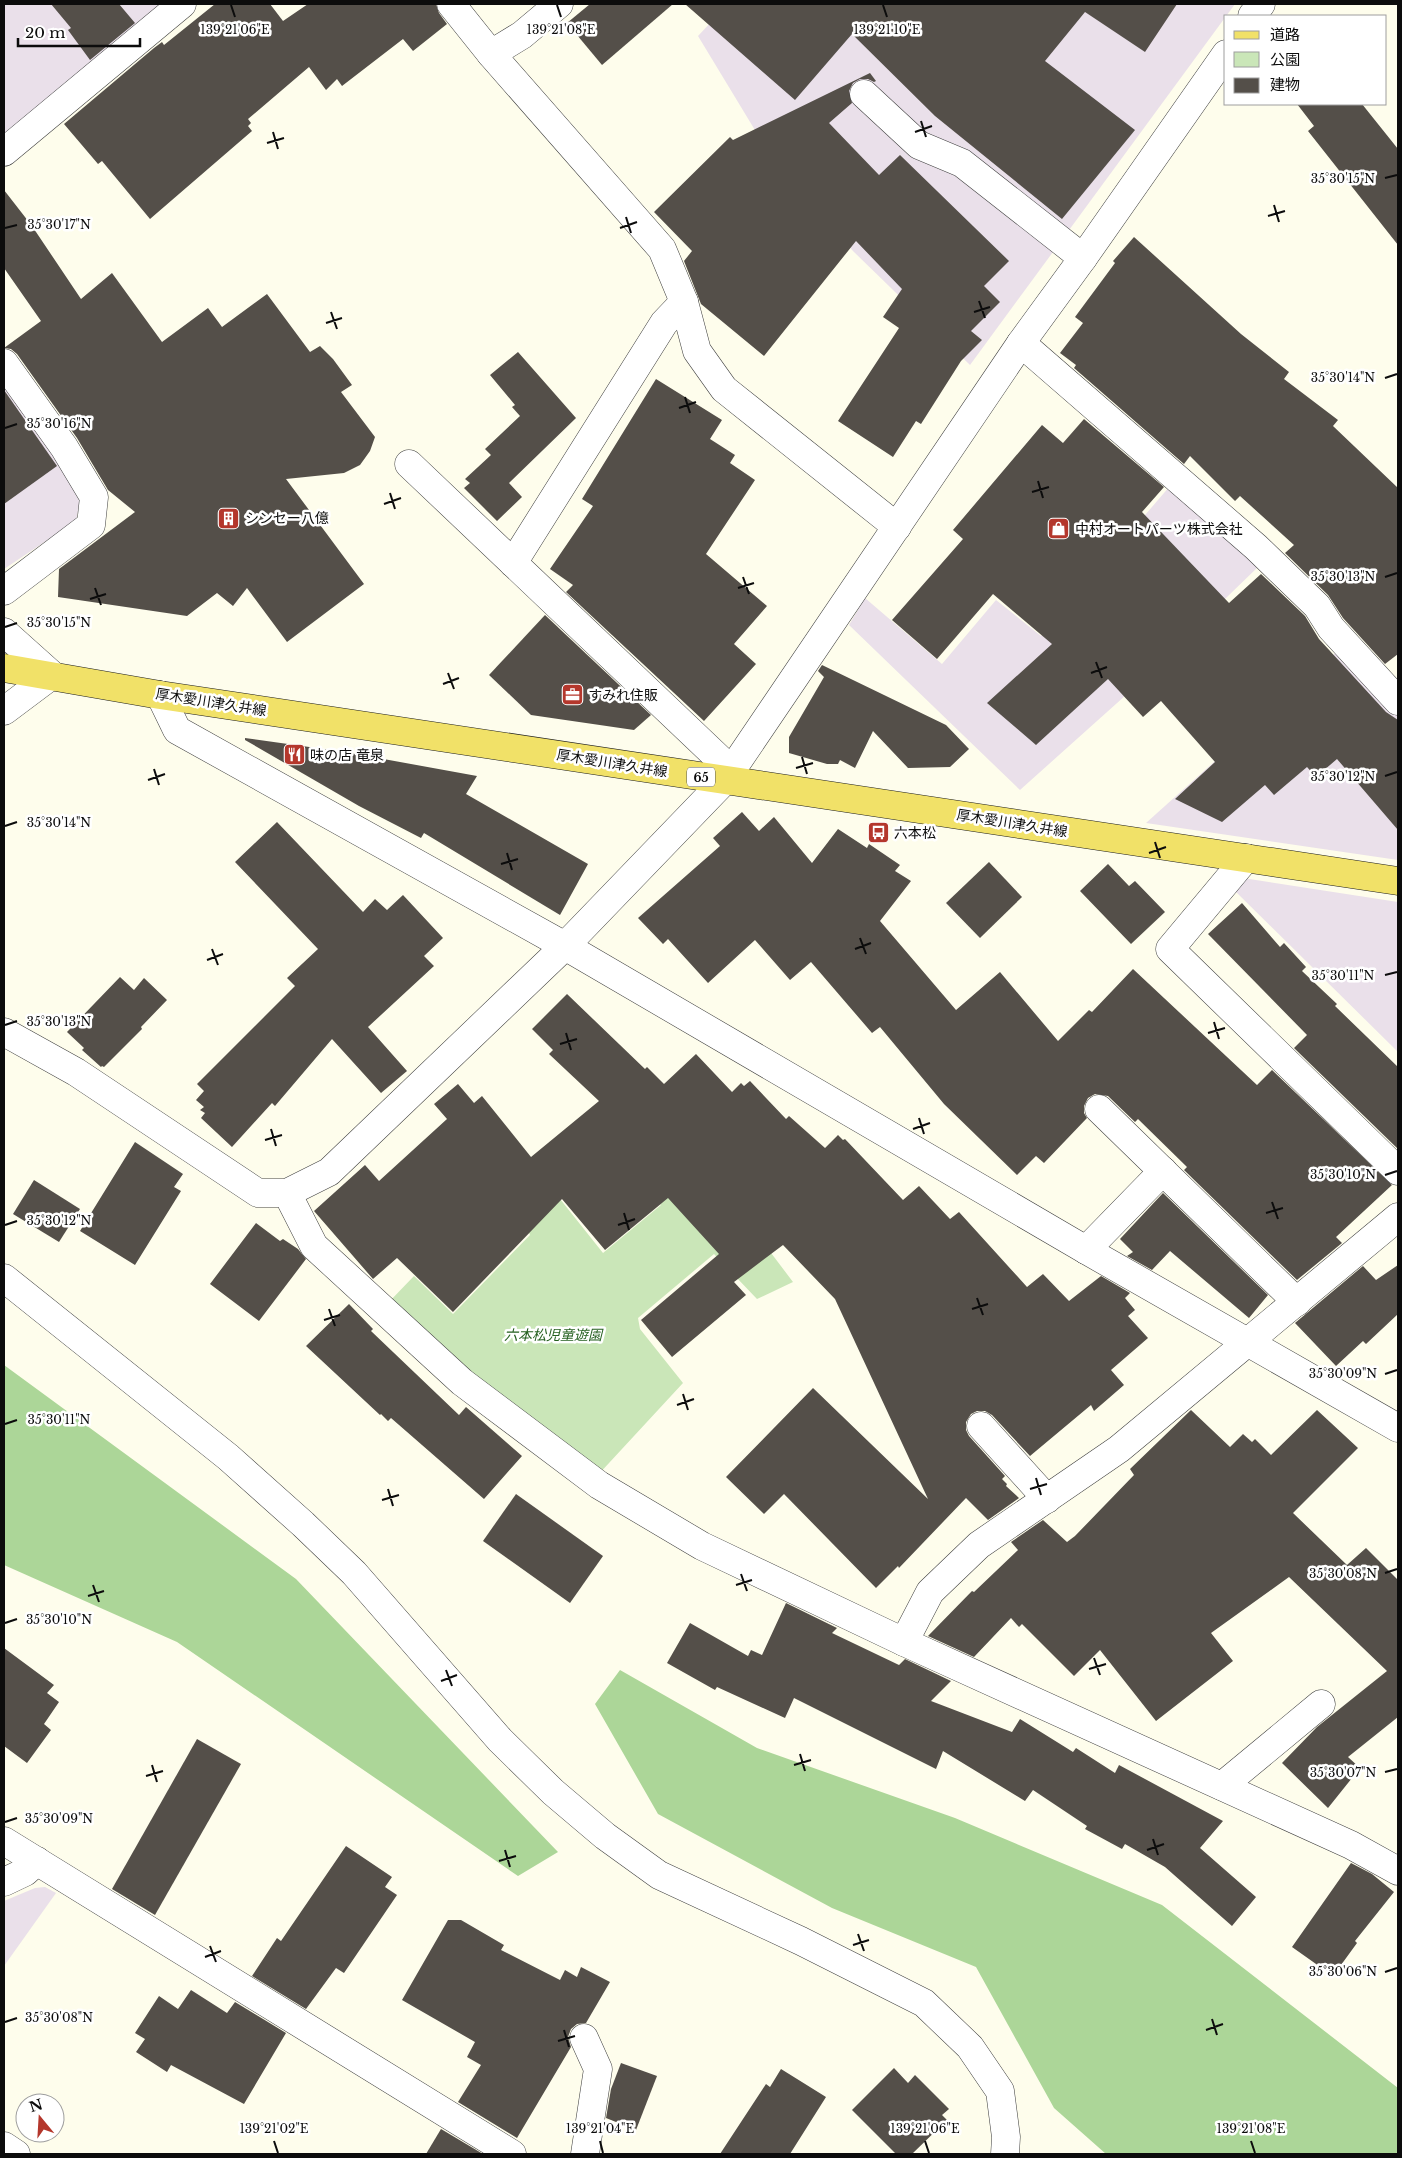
<svg xmlns="http://www.w3.org/2000/svg" width="1402" height="2158" viewBox="0 0 1402 2158" font-family="'Libre Baskerville','Noto Sans JP',serif">
<rect width="100%" height="100%" fill="#fefdec"/>
<g fill="#eae0ea">
<polygon points="4,4 164,4 4,140"/>
<polygon points="728,4 1235,4 970,365 853,251 778,168 698,36"/>
<polygon points="4,381 81,496 76,521 4,569"/>
<polygon points="1170,486 1260,565 1126,695 1020,790 849,625 865,598 942,664 996,600 1041,636"/>
<polygon points="1343,646 1398,709 1398,860 1146,823"/>
<polygon points="1243,878 1398,902 1398,1052 1234,890"/>
<polygon points="45,1887 56,1893 4,1966 4,1901 35,1888"/>
</g>
<polygon fill="#cae6b8" points="525,1155 603,1253 661,1205 648,1192 680,1169 753,1229 793,1282 757,1299 714,1254 638,1318 640,1329 683,1383 597,1476 388,1303 414,1276 453,1314 530,1235 520,1215"/>
<g fill="#acd698">
<polygon points="4,1365 296,1579 558,1852 518,1876 177,1642 4,1565"/>
<polygon points="620,1670 757,1748 955,1818 1162,1905 1398,2088 1398,2154 1106,2154 1054,2108 976,1967 832,1908 658,1814 595,1704"/>
</g>
<g fill="#544f49">
<polygon points="51,4 119,4 135,23 90,60 68,30 71,28"/>
<polygon points="215,4 270,4 283,21 308,4 436,4 439,13 447,24 413,51 403,39 342,86 337,79 326,90 309,67 248,119 251,123 248,126 252,131 150,219 102,161 98,164 64,124 154,48 162,42 164,45"/>
<polygon points="590,4 673,4 602,65 567,23"/>
<polygon points="685,4 1177,4 1145,52 1085,12 1045,61 1135,130 1062,219 935,116 852,34 795,100"/>
<polygon points="870,73 876,81 874,82 868,79 860,79 853,83 849,91 852,103 829,123 879,175 900,155 1009,261 984,286 1000,302 971,331 982,340 961,361 921,424 916,421 893,457 838,421 899,328 883,317 902,289 856,241 764,356 701,304 684,261 692,251 654,212 730,137 733,140"/>
<polygon points="1297,104 1362,104 1398,149 1398,245 1308,131 1314,126"/>
<polygon points="4,190 32,226 81,299 112,273 162,342 208,308 222,327 267,294 310,352 320,346 333,359 352,385 341,392 375,437 370,451 360,465 344,473 286,479 364,584 287,642 247,588 233,606 217,593 187,616 58,597 59,569 135,512 108,490 77,438 17,354 11,349 4,348 41,321 4,268"/>
<polygon points="1134,237 1241,334 1289,372 1284,379 1338,420 1333,426 1398,488 1398,654 1385,664 1343,618 1328,595 1285,553 1294,545 1240,496 1235,501 1190,456 1184,464 1074,368 1076,365 1060,353 1083,323 1075,317 1115,263 1113,261"/>
<polygon points="518,352 576,418 509,483 522,497 497,521 464,488 470,483 465,479 491,455 485,449 520,416 512,407 515,405 490,375"/>
<polygon points="656,379 722,420 710,439 735,455 730,463 755,480 706,554 767,606 734,644 756,664 704,721 566,592 573,585 550,569 593,506 582,499"/>
<polygon points="4,390 57,466 4,504"/>
<polygon points="1084,419 1164,487 1142,512 1229,603 1261,574 1305,616 1319,639 1386,712 1398,720 1398,830 1337,759 1316,777 1307,767 1274,795 1265,785 1222,822 1175,799 1215,762 1161,701 1143,717 1108,679 1036,745 987,703 1052,644 993,594 937,659 892,620 963,539 953,530 1042,425 1063,443"/>
<polygon points="545,615 651,715 634,730 531,715 489,675"/>
<polygon points="822,665 946,725 969,749 950,767 908,768 873,731 855,768 840,760 838,764 827,764 789,753 789,737 824,677 818,671"/>
<polygon points="245,738 345,752 477,776 466,794 588,864 560,915 424,833 421,838 359,806 245,740"/>
<polygon points="742,812 759,831 774,817 812,863 838,829 867,848 869,844 900,865 895,871 911,881 880,921 956,1010 1000,972 1058,1041 1089,1010 1092,1012 1133,969 1257,1085 1272,1070 1392,1185 1336,1237 1342,1243 1297,1280 1184,1170 1187,1167 1138,1119 1135,1122 1108,1096 1095,1094 1088,1098 1084,1106 1084,1113 1087,1118 1044,1163 1036,1156 1017,1175 944,1104 880,1027 872,1033 811,962 790,980 755,940 708,983 668,939 663,944 638,918 720,846 713,838"/>
<polygon points="277,822 363,912 375,899 387,910 403,895 443,938 424,956 434,966 368,1027 407,1071 381,1093 332,1039 275,1106 272,1103 232,1147 201,1118 205,1113 200,1110 204,1107 196,1100 204,1091 197,1084 295,986 287,978 318,949 235,862"/>
<polygon points="989,862 1022,897 980,938 946,903"/>
<polygon points="1108,864 1129,886 1135,881 1165,912 1131,944 1080,891"/>
<polygon points="1242,903 1280,947 1284,943 1306,967 1302,971 1337,1004 1335,1006 1398,1067 1398,1149 1294,1048 1307,1035 1208,934"/>
<polygon points="120,977 134,990 144,978 167,1000 141,1027 142,1029 104,1067 102,1066 101,1067 82,1050 84,1048 67,1032"/>
<polygon points="567,994 645,1069 647,1067 664,1084 696,1054 732,1092 741,1083 744,1086 750,1081 786,1119 789,1116 825,1148 838,1135 843,1140 845,1139 903,1200 919,1186 950,1219 959,1212 1027,1287 1043,1274 1069,1301 1101,1276 1130,1293 1125,1298 1135,1310 1128,1316 1148,1338 1111,1370 1124,1385 1094,1411 1091,1405 1030,1456 992,1415 985,1411 977,1411 971,1414 966,1422 966,1430 969,1436 1005,1476 1002,1479 1007,1484 1006,1486 1019,1498 988,1520 966,1498 899,1568 898,1566 876,1588 784,1494 764,1514 726,1477 813,1388 928,1499 835,1299 783,1245 734,1282 746,1295 672,1357 641,1320 719,1254 668,1198 605,1250 562,1199 453,1312 397,1258 373,1279 314,1211 365,1165 379,1181 447,1119 434,1104 458,1084 474,1103 482,1096 531,1157 599,1101 549,1054 553,1050 532,1029"/>
<polygon points="135,1142 183,1174 174,1187 181,1191 135,1265 80,1231"/>
<polygon points="34,1180 80,1209 59,1242 13,1214"/>
<polygon points="1163,1193 1268,1295 1249,1318 1170,1251 1152,1270 1127,1256 1133,1252 1120,1239"/>
<polygon points="256,1223 280,1241 283,1239 298,1249 306,1259 259,1321 210,1284"/>
<polygon points="1398,1265 1398,1314 1366,1344 1363,1341 1336,1366 1295,1323 1363,1266 1376,1280"/>
<polygon points="349,1304 373,1329 371,1331 459,1415 466,1407 522,1456 484,1499 391,1418 388,1421 381,1414 380,1415 306,1346"/>
<polygon points="1191,1410 1230,1447 1243,1434 1252,1442 1255,1439 1271,1455 1317,1410 1358,1448 1293,1513 1347,1565 1366,1548 1398,1580 1398,1717 1348,1757 1360,1768 1328,1808 1282,1763 1317,1727 1387,1671 1289,1577 1211,1633 1233,1661 1156,1721 1100,1650 1074,1676 1022,1624 1019,1627 1011,1618 974,1657 928,1636 972,1591 974,1592 1018,1550 1011,1542 1043,1520 1067,1542 1075,1536 1134,1475 1130,1469"/>
<polygon points="516,1494 603,1556 570,1603 483,1541"/>
<polygon points="786,1603 837,1628 832,1633 899,1665 905,1659 951,1681 931,1701 1012,1732 1020,1719 1073,1752 1076,1748 1115,1773 1119,1765 1223,1821 1200,1848 1256,1897 1232,1926 1165,1867 1125,1844 1122,1849 1085,1829 1087,1826 1033,1790 1025,1801 943,1751 936,1769 794,1698 785,1718 717,1687 715,1690 667,1663 690,1623 748,1656 751,1650 762,1655"/>
<polygon points="4,1648 54,1685 47,1693 59,1702 44,1724 51,1730 27,1763 4,1746"/>
<polygon points="197,1739 241,1764 155,1915 112,1889"/>
<polygon points="346,1846 392,1877 385,1887 397,1895 344,1973 336,1968 306,2009 252,1976 277,1938 281,1941"/>
<polygon points="1351,1863 1372,1874 1394,1892 1355,1941 1357,1943 1333,1976 1292,1947"/>
<polygon points="448,1920 461,1920 504,1945 501,1950 560,1980 565,1970 577,1977 581,1967 610,1982 586,2023 577,2024 571,2029 568,2037 571,2047 517,2138 458,2102 481,2065 467,2057 475,2042 402,2000"/>
<polygon points="191,1990 227,2013 235,2002 286,2033 244,2104 171,2065 167,2072 136,2052 145,2039 135,2033 159,1996 178,2009"/>
<polygon points="621,2063 657,2076 636,2130 606,2118 611,2089"/>
<polygon points="894,2068 908,2083 915,2075 949,2109 942,2115 947,2120 912,2154 896,2154 852,2110"/>
<polygon points="781,2069 826,2097 790,2154 720,2154 766,2084 770,2087"/>
<polygon points="441,2129 483,2154 426,2154"/>
</g>
<g fill="none" stroke-linecap="round" stroke-linejoin="round">
<defs>
<g id="minor">
<polyline points="451,4 491,54 662,249 684,302 697,351 724,389 897,527"/>
<polyline points="1252,16 1261,4"/>
<polyline points="491,54 522,35 559,4"/>
<polyline points="864,94 919,145 962,163 1083,258"/>
<polyline points="4,152 182,4"/>
<polyline points="1021,343 1256,547 1317,606 1331,628 1398,701"/>
<polyline points="4,363 64,447 94,497 91,525 4,591"/>
<polyline points="409,464 731,770"/>
<polyline points="513,563 664,323 684,302"/>
<polyline points="4,632 52,675 4,711"/>
<polyline points="160,695 177,730 565,946 1086,1250 1398,1428"/>
<polyline points="1246,858 1170,949 1398,1171"/>
<polyline points="4,1032 76,1072 258,1193 287,1193 329,1172 565,946 725,780 1021,343 1083,258 1226,54"/>
<polyline points="1099,1109 1297,1302"/>
<polyline points="287,1193 314,1246 462,1382 599,1485 702,1546 904,1642 1351,1845 1398,1871"/>
<polyline points="1086,1250 1163,1171"/>
<polyline points="4,1278 228,1457 303,1524 354,1573 500,1740 553,1792 605,1836 659,1875 801,1941 924,2003 970,2047 1000,2091 1006,2137 1005,2154"/>
<polyline points="981,1426 1047,1499"/>
<polyline points="904,1642 930,1592 979,1545 1119,1449 1398,1217"/>
<polyline points="1222,1786 1321,1704"/>
<polyline points="4,1841 512,2154"/>
<polyline points="4,1882 25,1872 37,1861"/>
<polyline points="584,2038 598,2069 585,2154"/>
<polyline points="4,2146 16,2154"/>
</g>
<polyline id="major" points="4,668 160,695 1398,881"/>
</defs>
<use href="#minor" stroke="#3f3f3f" stroke-width="29"/>
<use href="#major" stroke="#1d1d1d" stroke-width="29"/>
<use href="#minor" stroke="#fff" stroke-width="28"/>
<use href="#major" stroke="#f1e168" stroke-width="28"/>
</g>
<path fill="none" stroke="#0c0c0c" stroke-width="2" d="M 231,5 L 235,17M 557,5 L 561,17M 883,5 L 887,17M 921,121 L 926,137M 273,132 L 278,149M 915,132 L 932,126M 267,143 L 284,138M 1385,178 L 1397,175M 1274,205 L 1279,222M 1268,216 L 1285,211M 626,217 L 631,233M 5,228 L 17,225M 620,228 L 637,222M 979,301 L 985,318M 331,312 L 337,329M 974,312 L 990,307M 326,323 L 342,318M 1385,378 L 1397,374M 685,397 L 690,413M 679,408 L 696,402M 5,428 L 17,424M 1038,481 L 1043,498M 1032,492 L 1049,487M 390,493 L 395,509M 384,504 L 401,498M 743,577 L 749,594M 1385,577 L 1397,573M 95,588 L 101,605M 738,588 L 754,583M 90,599 L 106,594M 5,627 L 17,623M 1096,662 L 1102,678M 448,673 L 454,689M 1091,673 L 1107,667M 443,684 L 459,678M 802,757 L 807,774M 796,768 L 813,763M 154,769 L 159,785M 1385,776 L 1397,772M 148,780 L 165,774M 5,826 L 17,822M 1155,842 L 1160,858M 507,853 L 512,870M 1149,853 L 1166,847M 501,864 L 518,859M 860,938 L 866,954M 212,949 L 218,965M 855,949 L 871,943M 207,960 L 223,954M 1385,975 L 1397,972M 1214,1022 L 1219,1039M 5,1025 L 17,1021M 566,1033 L 571,1050M 1208,1033 L 1225,1028M 560,1044 L 577,1039M 919,1118 L 924,1134M 271,1129 L 276,1146M 913,1129 L 930,1123M 265,1140 L 282,1135M 1385,1175 L 1397,1171M 1272,1202 L 1278,1219M 624,1213 L 629,1230M 1266,1213 L 1283,1208M 5,1225 L 17,1221M 618,1225 L 635,1219M 977,1298 L 983,1315M 329,1309 L 335,1326M 972,1309 L 988,1304M 324,1320 L 340,1315M 1385,1374 L 1397,1370M 683,1394 L 688,1410M 677,1405 L 694,1399M 5,1424 L 17,1420M 1036,1478 L 1041,1495M 388,1489 L 393,1506M 1030,1489 L 1047,1484M 382,1500 L 399,1495M 1385,1573 L 1397,1569M 741,1574 L 747,1591M 93,1585 L 99,1602M 736,1585 L 752,1580M 88,1596 L 104,1591M 5,1623 L 17,1619M 1094,1658 L 1100,1675M 1089,1669 L 1106,1664M 446,1670 L 452,1686M 441,1681 L 457,1675M 800,1754 L 805,1771M 152,1765 L 157,1782M 794,1765 L 811,1760M 1385,1772 L 1397,1769M 146,1776 L 163,1771M 5,1822 L 17,1818M 1153,1839 L 1158,1855M 505,1850 L 510,1867M 1147,1850 L 1164,1844M 499,1861 L 516,1856M 858,1934 L 864,1951M 853,1945 L 869,1940M 210,1946 L 216,1962M 205,1957 L 221,1951M 1385,1972 L 1397,1968M 1212,2019 L 1217,2035M 5,2022 L 17,2018M 564,2030 L 569,2047M 1206,2030 L 1223,2024M 558,2041 L 575,2036M 274,2141 L 278,2153M 600,2141 L 603,2153M 925,2141 L 929,2153M 1251,2141 L 1255,2153"/>
<defs>
<symbol id="building-square" viewBox="-11 -11 22 22"><rect x="-9" y="-9" width="18" height="18" rx="4" fill="#b4372c" stroke="#fff"/><path d="M-4-6H4V6H1V3H-1V6H-4ZM-2.5-4.3h1.7v1.8h-1.7ZM.8-4.3h1.7v1.8H.8ZM-2.5-1h1.7V.8h-1.7ZM.8-1h1.7V.8H.8Z" fill="#fff"/></symbol>
<symbol id="shop-square" viewBox="-11 -11 22 22"><rect x="-9" y="-9" width="18" height="18" rx="4" fill="#b4372c" stroke="#fff"/><path d="M-5-2.5h2.3a2.7 3.5 0 0 1 5.4 0H5L5.5 6h-11ZM-1.5-2.5h3a1.5 2.3 0 0 0-3 0Z" fill="#fff"/></symbol>
<symbol id="office-square" viewBox="-11 -11 22 22"><rect x="-9" y="-9" width="18" height="18" rx="4" fill="#b4372c" stroke="#fff"/><path d="M-6-3h4V-5.5h4V-3h4V5H-6ZM-1-4.5V-3h2v-1.5ZM-6 0V1H6V0Z" fill="#fff"/></symbol>
<symbol id="restaurant-square" viewBox="-11 -11 22 22"><rect x="-9" y="-9" width="18" height="18" rx="4" fill="#b4372c" stroke="#fff"/><path d="M-5-6h1v4h1v-4h1v4h1v-4h1v5L-1.5 .5V6h-2V.5L-5-1ZM5-6V6H3V1.5H1.5Q1.5-4 5-6Z" fill="#fff"/></symbol>
<symbol id="bus-square" viewBox="-11 -11 22 22"><rect x="-9" y="-9" width="18" height="18" rx="4" fill="#b4372c" stroke="#fff"/><path d="M-5-6H5V4H4V6H2V4H-2V6H-4V4H-5ZM-3.5-4V0h7V-4ZM-3.5 1.2v1.5H-2V1.2ZM2 1.2v1.5H3.5V1.2Z" fill="#fff"/></symbol>
</defs>
<g fill-rule="evenodd">
<use href="#building-square" x="216" y="506" width="25" height="25"/>
<use href="#shop-square" x="1046" y="516" width="25" height="25"/>
<use href="#office-square" x="560" y="682" width="25" height="25"/>
<use href="#restaurant-square" x="282" y="742" width="25" height="25"/>
<use href="#bus-square" x="866" y="820" width="25" height="25"/>
</g>
<g text-anchor="middle" dominant-baseline="central" stroke-width="5" stroke-linejoin="round" paint-order="stroke">
<rect fill="#fff" stroke="#555" stroke-width="1" x="687" y="767.5" width="28" height="19" rx="4"/>
<g font-size="12" font-weight="bold" fill="#0c0c0c">
<text x="701" y="777">65</text>
</g>
<g font-size="14" fill="#0c0c0c" stroke="#fff" text-anchor="start">
<text x="245" y="518">シンセー八億</text>
<text x="1075" y="529">中村オートパーツ株式会社</text>
<text x="588" y="695">すみれ住販</text>
<text x="310" y="755">味の店 竜泉</text>
<text x="894" y="833">六本松</text>
</g>
<g font-size="14" fill="#0c0c0c" stroke="#fff">
<text transform="translate(211 702) rotate(9)">厚木愛川津久井線</text>
<text transform="translate(612 763) rotate(9)">厚木愛川津久井線</text>
<text transform="translate(1012 823) rotate(9)">厚木愛川津久井線</text>
</g>
<g font-size="14" font-style="italic" fill="#256020" stroke="#fff">
<text x="553" y="1335">六本松児童遊園</text>
</g>
</g>
<g font-size="12" text-anchor="middle" fill="#0c0c0c" stroke="#fff" stroke-width="5" stroke-linejoin="round" paint-order="stroke">
<text x="235" y="34">139°21'06"E</text>
<text x="561" y="34">139°21'08"E</text>
<text x="887" y="34">139°21'10"E</text>
<text x="1343" y="183">35°30'15"N</text>
<text x="59" y="229">35°30'17"N</text>
<text x="1343" y="382">35°30'14"N</text>
<text x="59" y="428">35°30'16"N</text>
<text x="1343" y="581">35°30'13"N</text>
<text x="59" y="627">35°30'15"N</text>
<text x="1343" y="781">35°30'12"N</text>
<text x="59" y="827">35°30'14"N</text>
<text x="1343" y="980">35°30'11"N</text>
<text x="59" y="1026">35°30'13"N</text>
<text x="1343" y="1179">35°30'10"N</text>
<text x="59" y="1225">35°30'12"N</text>
<text x="1343" y="1378">35°30'09"N</text>
<text x="59" y="1424">35°30'11"N</text>
<text x="1343" y="1578">35°30'08"N</text>
<text x="59" y="1624">35°30'10"N</text>
<text x="1343" y="1777">35°30'07"N</text>
<text x="59" y="1823">35°30'09"N</text>
<text x="1343" y="1976">35°30'06"N</text>
<text x="59" y="2022">35°30'08"N</text>
<text x="274" y="2133">139°21'02"E</text>
<text x="600" y="2133">139°21'04"E</text>
<text x="925" y="2133">139°21'06"E</text>
<text x="1251" y="2133">139°21'08"E</text>
</g>
<rect width="1402" height="2158" fill="none" stroke="#0c0c0c" stroke-width="10"/>
<rect x="1224" y="15" width="162" height="90" fill="#ffffff" stroke="#9e9e9e"/>
<rect x="1234" y="31" width="25" height="8" fill="#f1e168" stroke="#9e9e9e"/>
<text x="1270" y="40" font-size="15" fill="#0c0c0c">道路</text>
<rect x="1234" y="52" width="25" height="15" fill="#cae6b8" stroke="#9e9e9e"/>
<text x="1270" y="65" font-size="15" fill="#0c0c0c">公園</text>
<rect x="1234" y="78" width="25" height="15" fill="#544f49" stroke="#9e9e9e"/>
<text x="1270" y="90" font-size="15" fill="#0c0c0c">建物</text>
<g transform="translate(40 2118) rotate(342)"><circle r="24" fill="#ffffff" stroke="#9e9e9e"/>
<path d="M0-4L9 19L0 12L-9 19Z" fill="#b4372c"/>
<text y="-8" font-size="14" font-weight="bold" text-anchor="middle" fill="#0c0c0c">N</text>
</g>
<path d="M18 38v8h122v-8" fill="none" stroke="#0c0c0c" stroke-width="2.5"/>
<text x="25" y="38" font-size="15" fill="#0c0c0c" stroke="#ffffff" stroke-width="4" paint-order="stroke">20 m</text>
</svg>
